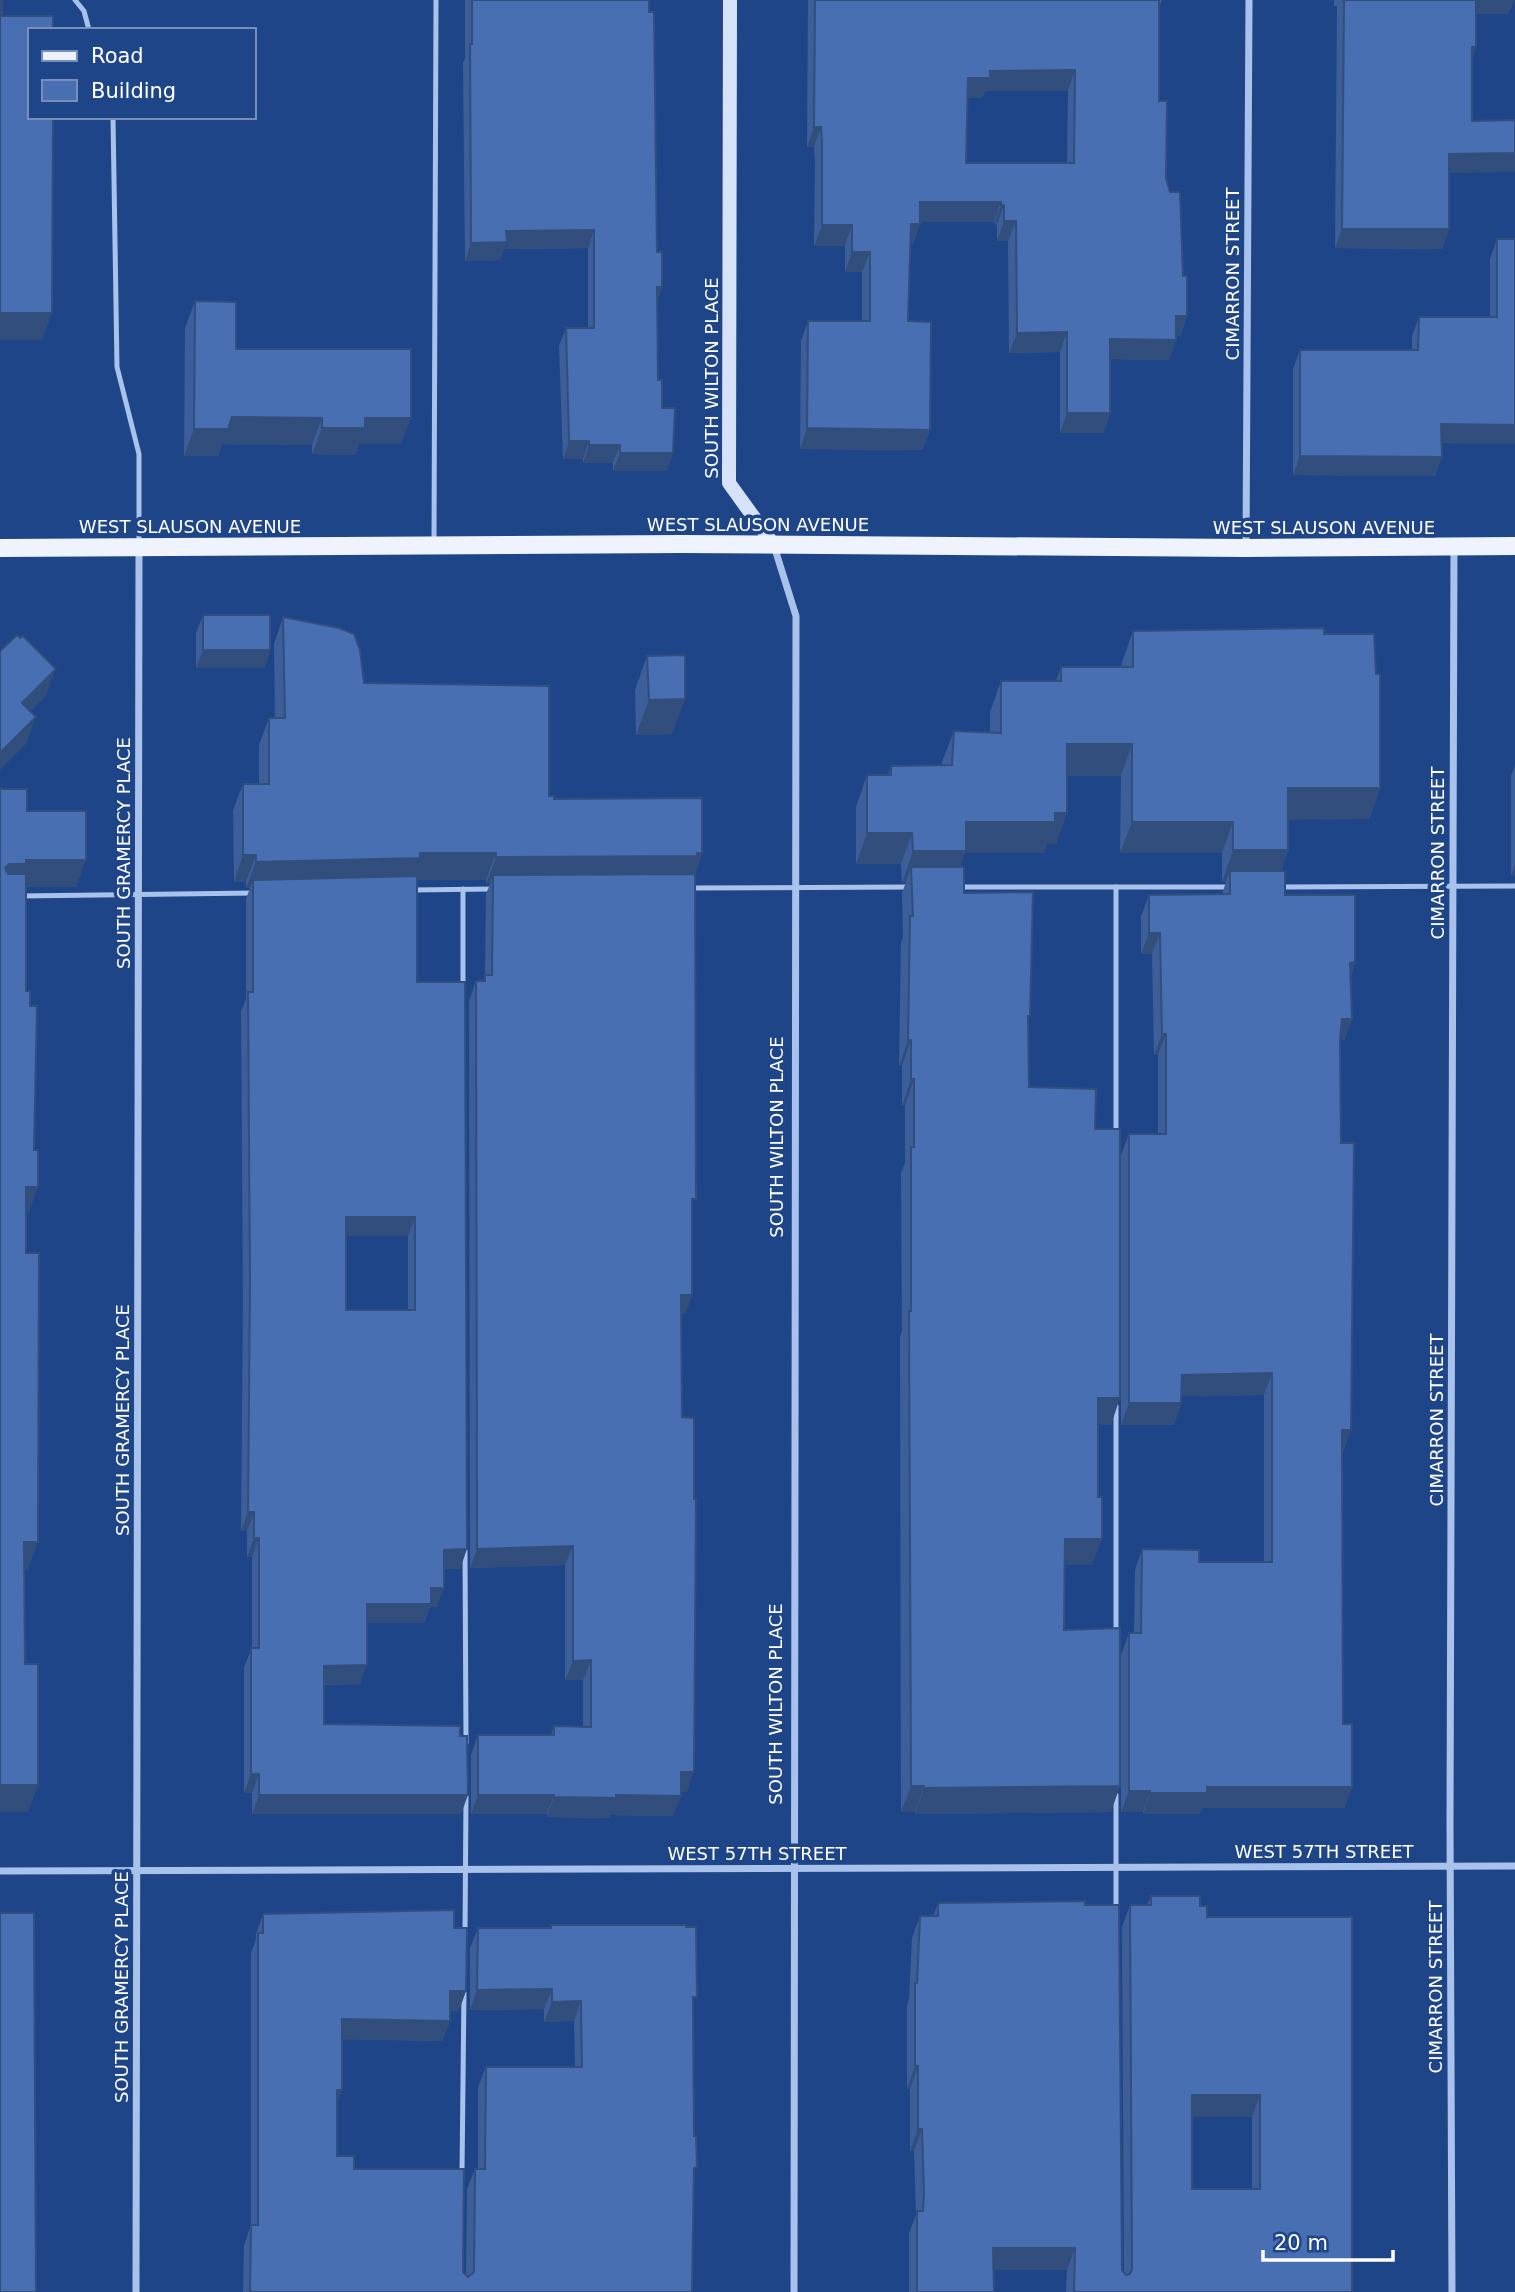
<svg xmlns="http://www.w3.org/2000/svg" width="1515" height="2292" viewBox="0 0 1515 2292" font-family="'DejaVu Sans',sans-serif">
<rect width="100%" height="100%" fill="#1f4589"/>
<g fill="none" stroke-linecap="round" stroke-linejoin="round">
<g stroke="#a9c2eb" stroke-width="5">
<polyline points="75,0 84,11 89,30"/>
<polyline points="113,117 117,367 139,454 139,544"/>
<polyline points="434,543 436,0"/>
<polyline points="958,887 1228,887"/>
<polyline points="1280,887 1515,886"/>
<polyline points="689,888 910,887"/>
<polyline points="463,889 463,987"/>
<polyline points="412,890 493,889"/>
<polyline points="20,896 255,893"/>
<polyline points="1116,1134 1116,887"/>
<polyline points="465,1550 466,1743"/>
<polyline points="1116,1634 1116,1406"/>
<polyline points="1116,1795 1116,1911"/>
<polyline points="465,1935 466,1795"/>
<polyline points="462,2173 464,1991"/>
</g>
<g stroke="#a9c2eb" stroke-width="7">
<polyline points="774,546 796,616 794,2292"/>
<polyline points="1246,547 1249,0"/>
<polyline points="0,1871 1515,1866"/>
<polyline points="136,2292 139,547"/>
<polyline points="1452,2292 1450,1824 1454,547"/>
</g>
<polyline stroke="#d5e2f8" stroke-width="14" points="730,0 729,483 773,544"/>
<polyline stroke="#eef3fe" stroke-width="18" points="0,548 682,544 1246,548 1515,546"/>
</g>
<g fill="#3d5f99" fill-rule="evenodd">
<polygon points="465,0 649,0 657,252 662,287 657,301 658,380 662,408 667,471 613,471 613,463 583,463 583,459 563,459 559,346 566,328 588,328 588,248 504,249 500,260 465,261 463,63 465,58"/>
<path d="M 808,0 L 1162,0 L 1159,7 L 1159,101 L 1166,178 L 1183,276 L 1187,316 L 1180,336 L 1176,336 L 1176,340 L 1169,360 L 1110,359 L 1110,413 L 1103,433 L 1060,433 L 1060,352 L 1009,353 L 1008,241 L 997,241 L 997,225 L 994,225 L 994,222 L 920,222 L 913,244 L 910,244 L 908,321 L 930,430 L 922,450 L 800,449 L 801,341 L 808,321 L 862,321 L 862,272 L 845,272 L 845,246 L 814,246 L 815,163 L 814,147 L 807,147 ZM 985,91 L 1068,91 L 1067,163 L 966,163 L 967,98 L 982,98 Z"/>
<polygon points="1334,0 1514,0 1508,14 1476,14 1476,47 1472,59 1449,173 1449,229 1442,249 1335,248 1337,6 1334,6"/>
<polygon points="1497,239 1515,444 1442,443 1435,476 1293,475 1293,369 1300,350 1412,350 1412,336 1419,317 1490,317 1490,259"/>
<polygon points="195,301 236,349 401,444 359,444 355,455 312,454 312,445 222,444 218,456 184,456 185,328"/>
<polygon points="203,615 270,650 264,668 196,668 196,633"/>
<path d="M 283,617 L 364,683 L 554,799 L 702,853 L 695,874 L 692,1295 L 685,1314 L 681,1314 L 687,1792 L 681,1792 L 673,1816 L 610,1815 L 609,1818 L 547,1817 L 547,1814 L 471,1814 L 471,1755 L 478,1735 L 551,1735 L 554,1726 L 583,1726 L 583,1680 L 565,1680 L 565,1565 L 470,1568 L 469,1001 L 476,981 L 483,981 L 485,976 L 486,894 L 490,884 L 486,884 L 486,880 L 417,880 L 417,982 L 460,1569 L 444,1569 L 437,1607 L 430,1607 L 424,1623 L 367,1623 L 360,1684 L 324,1685 L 324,1724 L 461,1814 L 252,1814 L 252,1793 L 244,1793 L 244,1667 L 252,1648 L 252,1557 L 247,1557 L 247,1531 L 241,1531 L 243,1301 L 241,1011 L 246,999 L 246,899 L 250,888 L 246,888 L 246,882 L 234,882 L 233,810 L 243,784 L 259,784 L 259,745 L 269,718 L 275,718 L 274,644 ZM 346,1236 L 408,1236 L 408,1310 L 346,1310 Z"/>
<polygon points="1133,631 1324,634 1380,788 1369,819 1288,819 1288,850 1281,871 1285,895 1355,962 1351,976 1352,1019 1344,1040 1340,1040 1341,1143 1351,1430 1343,1451 1342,1451 1343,1724 1352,1787 1344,1808 1202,1808 1200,1814 1143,1814 1143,1812 1121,1812 1121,1655 1129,1633 1134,1633 1135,1570 1142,1549 1199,1562 1264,1562 1264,1395 1182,1396 1181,1403 1174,1425 1121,1425 1121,1155 1129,1134 1158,1134 1158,1055 1154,1055 1152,954 1141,954 1141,916 1149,895 1222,894 1226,882 1222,882 1222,853 1120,853 1121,776 1067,776 1056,844 1047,844 1044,853 965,853 960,867 964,893 1028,1022 1029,1087 1095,1129 1111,1425 1098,1425 1092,1565 1064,1565 1064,1630 1111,1812 915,1814 915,1812 901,1812 900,1337 902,1331 901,1173 905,1163 905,1106 902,1106 902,1066 899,1066 901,943 903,937 902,893 906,882 902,883 901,864 856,864 856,807 867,775 888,775 891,766 942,765 942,762 954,731 990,732 990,712 1001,681 1056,681 1061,667 1121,667 1122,662"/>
<polygon points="647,656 672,734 636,735 635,690"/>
<polygon points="1515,765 1515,876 1511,876 1511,776"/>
<path d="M 1151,1896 L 1200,1906 L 1207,1917 L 1352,2292 L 1066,2292 L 1067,2270 L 993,2270 L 994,2292 L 909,2292 L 909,2233 L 916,2215 L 914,2151 L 910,2151 L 910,2089 L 907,2089 L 907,2005 L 909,1999 L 912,1938 L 920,1916 L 933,1916 L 938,1903 L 1124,2272 L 1122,1927 L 1130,1905 L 1147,1905 ZM 1192,2117 L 1252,2117 L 1252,2189 L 1192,2189 Z"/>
<polygon points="263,1914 454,1928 466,1991 459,2010 450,2011 450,2021 442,2041 342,2039 337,2104 337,2156 354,2169 466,2276 467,2189 475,2169 478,2169 478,2087 486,2067 575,2067 574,2021 544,2022 544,2009 470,2010 470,1948 478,1928 550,1928 551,1925 693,2007 694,2176 692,2292 243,2292 244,2245 251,2225 251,1953 256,1939 256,1934"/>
</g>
<g fill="#324e7d">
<polygon points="1475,0 1514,0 1508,14 1469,14"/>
<polygon points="1472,47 1476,47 1469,66"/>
<polygon points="1075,70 1068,91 985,91 982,98 960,98 968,78 990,71"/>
<polygon points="814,127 821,127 814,147 807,147"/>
<polygon points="1515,153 1515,172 1442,173 1449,154"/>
<polygon points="920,202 1001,202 994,222 913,222"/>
<polygon points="1001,205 1004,205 997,225 994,225"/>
<polygon points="1004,221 1016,221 1008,241 997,241"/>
<polygon points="911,224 920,224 913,244 904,244"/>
<polygon points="822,225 852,225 845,246 814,246"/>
<polygon points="1342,229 1449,229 1442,249 1335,248"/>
<polygon points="594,230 588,248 504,249 500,260 465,261 471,243 506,231"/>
<polygon points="852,252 870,252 862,272 845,272"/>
<polygon points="657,287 662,287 655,305"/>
<polygon points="0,313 52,313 42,340 0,340"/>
<polygon points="1176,316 1187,316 1180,336 1169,336"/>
<polygon points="1067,332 1060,352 1009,353 1017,333"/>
<polygon points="1110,339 1176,340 1169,360 1103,359"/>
<polygon points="1067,413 1110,413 1103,433 1060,433"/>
<polygon points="232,417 322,418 312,445 222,444 218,456 184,456 194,429"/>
<polygon points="365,418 411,418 401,444 359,444 355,455 312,454 322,428"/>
<polygon points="1441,424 1515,425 1515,444 1434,443"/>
<polygon points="807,428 930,430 922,450 800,449"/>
<polygon points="569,441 589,441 583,459 563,459"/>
<polygon points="589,445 620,445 613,463 583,463"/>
<polygon points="620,453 673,453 667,471 613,471"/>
<polygon points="1300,456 1442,457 1435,476 1293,475"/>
<polygon points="203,650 270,650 264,668 196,668"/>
<polygon points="56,669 46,696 12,730 22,703"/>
<polygon points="685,699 672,734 636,735 649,700"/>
<polygon points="36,717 26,744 0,770 0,753"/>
<polygon points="1067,744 1132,744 1121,776 1056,776"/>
<polygon points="1288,788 1380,788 1369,819 1277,820"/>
<polygon points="1055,813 1067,813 1056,844 1047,844 1044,853 965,853 955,882 911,867 906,882 902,883 913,851 966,822"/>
<polygon points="1132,822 1233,822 1222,853 1120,853"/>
<polygon points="867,833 912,833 901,864 856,864"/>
<polygon points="1233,850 1288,850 1277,881 1230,871 1226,882 1222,882"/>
<polygon points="420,853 496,853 486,880 253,880 250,888 246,888 256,862"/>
<polygon points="702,853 693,880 493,875 490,884 486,884 496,857"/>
<polygon points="243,855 256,855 246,882 234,882"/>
<polygon points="26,860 86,860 76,887 18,887 16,891 5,868 9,864"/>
<polygon points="1515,864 1515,876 1511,876"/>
<polygon points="1149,933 1160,933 1152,954 1141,954"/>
<polygon points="1355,962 1348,984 1350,963"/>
<polygon points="1342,1019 1352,1019 1344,1040 1334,1040"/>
<polygon points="1162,1034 1166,1034 1158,1055 1154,1055"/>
<polygon points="908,1040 911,1040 902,1066 899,1066"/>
<polygon points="911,1079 914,1079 905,1106 902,1106"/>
<polygon points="26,1187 38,1187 28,1214 16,1214"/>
<polygon points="346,1217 415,1217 408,1236 339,1236"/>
<polygon points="681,1295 692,1295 685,1314 673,1315"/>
<polygon points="1272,1373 1264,1395 1174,1396 1182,1375"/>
<polygon points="1098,1398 1120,1398 1111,1425 1089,1425"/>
<polygon points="1129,1403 1181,1403 1174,1425 1121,1425"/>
<polygon points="1342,1430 1351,1430 1343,1451 1334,1451"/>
<polygon points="248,1512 254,1512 247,1531 241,1531"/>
<polygon points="254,1538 259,1538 252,1557 247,1557"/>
<polygon points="1065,1539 1102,1539 1092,1565 1055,1565"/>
<polygon points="24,1542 38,1542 28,1569 14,1569"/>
<polygon points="573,1546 565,1565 470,1568 477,1549"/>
<polygon points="467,1549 460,1569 437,1569 444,1550"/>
<polygon points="431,1588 444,1588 437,1607 430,1607 424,1623 360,1623 367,1604"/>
<polygon points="591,1660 583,1680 565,1680 573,1661"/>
<polygon points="367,1665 360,1684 317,1685 324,1666"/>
<polygon points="681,1772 694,1772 687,1792 673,1792"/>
<polygon points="251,1774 259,1774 252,1793 244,1793"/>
<polygon points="0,1785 38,1785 28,1812 0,1812"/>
<polygon points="911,1786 924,1786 915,1812 901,1812"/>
<polygon points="1120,1786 1111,1812 915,1814 924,1788"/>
<polygon points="1207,1787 1352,1787 1344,1808 1202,1808 1200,1814 1143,1814 1150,1793"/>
<polygon points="1129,1791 1150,1791 1143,1812 1121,1812"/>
<polygon points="259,1795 468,1795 461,1814 252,1814"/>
<polygon points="478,1795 554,1795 547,1814 471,1814"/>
<polygon points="616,1795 681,1796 673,1816 610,1815 609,1818 547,1817 554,1797"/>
<polygon points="552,1989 544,2009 470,2010 477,1990"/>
<polygon points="450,1991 466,1991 459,2010 442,2011"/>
<polygon points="581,2001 574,2021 544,2022 552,2002"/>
<polygon points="342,2019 450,2021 442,2041 335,2039"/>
<polygon points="915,2066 918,2066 910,2089 907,2089"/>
<polygon points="337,2090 342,2090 335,2110"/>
<polygon points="1192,2095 1260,2095 1252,2117 1184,2117"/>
<polygon points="918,2129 922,2129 914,2151 910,2151"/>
<polygon points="993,2248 1075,2248 1067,2270 985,2270"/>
</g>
<g fill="#476fb2" stroke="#324e7d" stroke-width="2" fill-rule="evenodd">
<polygon points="0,0 2,0 2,16 53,16 53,30 30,30 30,117 53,117 52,313 0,313"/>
<polygon points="472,0 649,0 649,12 654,12 657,252 662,252 662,287 657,287 658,380 662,380 662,408 675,408 673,453 620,453 620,445 589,445 589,441 569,441 566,328 594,328 594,230 506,231 507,242 471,243 470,44 472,44"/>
<path d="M 815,0 L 1159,0 L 1159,101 L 1167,101 L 1166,178 L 1170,192 L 1180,192 L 1183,276 L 1187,276 L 1187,316 L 1176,316 L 1176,340 L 1110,339 L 1110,413 L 1067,413 L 1067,332 L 1017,333 L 1016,221 L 1004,221 L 1004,205 L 1001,205 L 1001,202 L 920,202 L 920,224 L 911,224 L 908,321 L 931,322 L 930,430 L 807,428 L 808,321 L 870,321 L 870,252 L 852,252 L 852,225 L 822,225 L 822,142 L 821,127 L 814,127 ZM 1075,70 L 1074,163 L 966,163 L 968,78 L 990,78 L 990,71 Z"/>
<polygon points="1344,0 1476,0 1476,47 1472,47 1472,121 1515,120 1515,153 1449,154 1449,229 1342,229"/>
<polygon points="1497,239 1515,239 1515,425 1441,424 1442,457 1300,456 1300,350 1418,350 1419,317 1497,317"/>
<polygon points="195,301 236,302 236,349 411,349 411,418 365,418 365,428 322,428 322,418 232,417 228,429 194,429"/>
<rect x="203" y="615" width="67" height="35"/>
<polygon points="283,617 339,628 354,634 360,650 364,683 549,686 549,796 554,796 554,799 702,798 702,853 697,853 697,856 496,857 496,853 420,853 420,858 256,862 256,855 243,855 243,784 269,784 269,718 285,718"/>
<polygon points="1324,628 1324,634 1374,634 1376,674 1380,674 1380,788 1288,788 1288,850 1233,850 1233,822 1132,822 1132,744 1067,744 1067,813 1055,813 1055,822 966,822 966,851 913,851 912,833 867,833 867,775 891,775 891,766 952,765 954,731 1001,733 1001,681 1061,681 1061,667 1133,667 1133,631"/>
<polygon points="17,635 20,638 23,636 56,669 22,703 36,717 0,753 0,651"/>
<polygon points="685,655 685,699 649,700 647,656"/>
<polygon points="0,789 27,789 27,811 86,811 86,860 26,860 26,864 9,864 5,868 8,874 26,874 26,991 30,991 30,1006 37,1006 34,1150 38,1150 38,1187 26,1187 26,1253 39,1253 38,1542 24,1542 25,1664 38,1664 38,1785 0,1785"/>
<polygon points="911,867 964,867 964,893 1033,892 1030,1016 1028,1016 1029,1087 1096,1089 1095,1129 1120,1129 1120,1398 1098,1398 1098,1497 1102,1497 1102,1539 1065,1539 1064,1630 1120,1628 1120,1786 924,1788 924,1786 911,1786 909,1311 911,1311 911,1147 914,1147 914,1079 911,1079 911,1040 908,1040 910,916 913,916"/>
<polygon points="1230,871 1285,871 1285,895 1355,895 1355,962 1350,963 1352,1019 1342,1019 1340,1040 1341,1143 1354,1143 1351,1430 1342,1430 1343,1724 1352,1724 1352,1787 1207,1787 1207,1793 1150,1793 1150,1791 1129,1791 1129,1633 1141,1633 1142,1549 1199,1550 1199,1562 1272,1562 1272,1373 1182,1375 1181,1403 1129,1403 1129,1134 1166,1134 1166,1034 1162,1034 1160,933 1149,933 1149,895 1230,894"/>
<polygon points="695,874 696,1199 692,1199 692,1295 681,1295 682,1417 694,1418 694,1499 696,1499 694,1772 681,1772 681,1796 616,1795 616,1798 554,1797 554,1795 478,1795 478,1735 554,1735 554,1726 591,1727 591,1660 573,1661 573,1546 477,1549 476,981 485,981 485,975 492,975 493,875"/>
<path d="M 417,876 L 417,982 L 465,982 L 467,1549 L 444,1550 L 444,1588 L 431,1588 L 431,1604 L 367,1604 L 367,1665 L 324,1666 L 324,1724 L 460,1726 L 460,1736 L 467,1736 L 468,1795 L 259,1795 L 259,1774 L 251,1774 L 251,1648 L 259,1648 L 259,1538 L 254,1538 L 254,1512 L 248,1512 L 250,1282 L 248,992 L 253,992 L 253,880 ZM 346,1217 L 415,1217 L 415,1310 L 346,1310 Z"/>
<path d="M 1151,1896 L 1200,1896 L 1200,1906 L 1207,1906 L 1207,1917 L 1352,1917 L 1352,2292 L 1074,2292 L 1075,2248 L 993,2248 L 994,2292 L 917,2292 L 917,2211 L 923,2211 L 924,2194 L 922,2129 L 918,2129 L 918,2066 L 915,2066 L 915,1983 L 917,1983 L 920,1916 L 938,1916 L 938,1903 L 1085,1901 L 1085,1905 L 1119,1905 L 1122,2270 L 1126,2275 L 1130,2274 L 1132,2270 L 1130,1905 L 1151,1905 ZM 1192,2095 L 1260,2095 L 1260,2189 L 1192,2189 Z"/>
<polygon points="454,1910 454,1928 467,1928 466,1991 450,1991 450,2021 342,2019 342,2090 337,2090 337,2156 354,2156 354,2169 464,2169 463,2272 468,2277 474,2272 475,2169 485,2169 486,2067 582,2067 581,2001 552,2002 552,1989 477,1990 478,1928 551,1928 551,1925 686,1925 686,1927 696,1927 697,1997 693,1997 694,2136 696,2136 697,2167 694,2168 692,2292 250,2292 251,2225 258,2225 258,1933 263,1933 263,1914"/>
<polygon points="0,1913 34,1913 36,2292 0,2292"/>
</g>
<g text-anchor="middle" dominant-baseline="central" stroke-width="7" stroke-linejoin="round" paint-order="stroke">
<g font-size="18" fill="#fff" stroke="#1f4589">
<text transform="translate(1232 274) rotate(-90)">CIMARRON STREET</text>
<text transform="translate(711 378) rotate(-90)">SOUTH WILTON PLACE</text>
<text x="758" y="524">WEST SLAUSON AVENUE</text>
<text x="190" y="526">WEST SLAUSON AVENUE</text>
<text x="1324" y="527">WEST SLAUSON AVENUE</text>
<text transform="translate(123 853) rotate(-90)">SOUTH GRAMERCY PLACE</text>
<text transform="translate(1437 853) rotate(-90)">CIMARRON STREET</text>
<text transform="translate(776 1137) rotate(-90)">SOUTH WILTON PLACE</text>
<text transform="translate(122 1420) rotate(-90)">SOUTH GRAMERCY PLACE</text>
<text transform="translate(1436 1420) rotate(-90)">CIMARRON STREET</text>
<text transform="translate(775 1704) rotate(-90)">SOUTH WILTON PLACE</text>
<text x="1324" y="1851">WEST 57TH STREET</text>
<text x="757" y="1853">WEST 57TH STREET</text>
<text transform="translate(121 1987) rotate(-90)">SOUTH GRAMERCY PLACE</text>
<text transform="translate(1435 1987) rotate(-90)">CIMARRON STREET</text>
</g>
</g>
<rect x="28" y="28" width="228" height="91" fill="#1f4589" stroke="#798fb8" stroke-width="2"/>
<rect x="42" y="51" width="35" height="10" fill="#eef3fe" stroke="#798fb8" stroke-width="2"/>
<text x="91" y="63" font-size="21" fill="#ffffff">Road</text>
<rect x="42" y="80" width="35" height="21" fill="#476fb2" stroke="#798fb8" stroke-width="2"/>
<text x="91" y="98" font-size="21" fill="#ffffff">Building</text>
<path d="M1263 2250v10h130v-10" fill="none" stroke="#ffffff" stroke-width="3.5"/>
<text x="1274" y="2250" font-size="21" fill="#ffffff" stroke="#1f4589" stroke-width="5" paint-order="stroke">20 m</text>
</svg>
